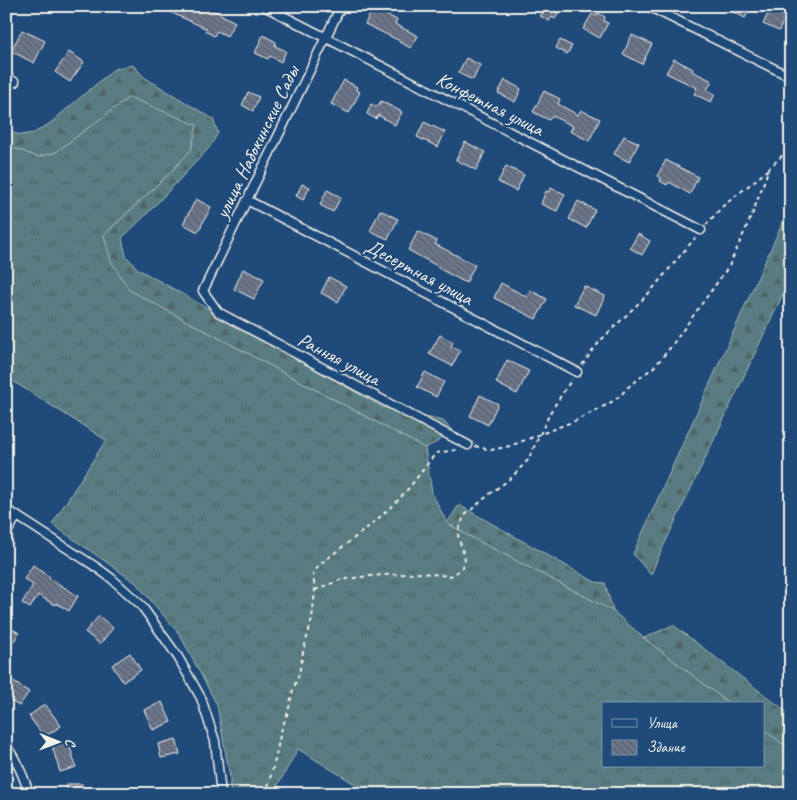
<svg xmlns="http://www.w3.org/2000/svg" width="797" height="800" viewBox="0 0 797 800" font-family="Caveat,sans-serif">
<defs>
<pattern id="grass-tufts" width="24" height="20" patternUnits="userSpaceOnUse" patternTransform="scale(1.25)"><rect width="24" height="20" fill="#587c81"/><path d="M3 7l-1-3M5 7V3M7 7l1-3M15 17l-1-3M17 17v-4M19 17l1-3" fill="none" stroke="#516566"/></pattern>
<pattern id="forest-firs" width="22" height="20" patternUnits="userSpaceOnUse" patternTransform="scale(1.25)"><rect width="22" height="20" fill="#587c81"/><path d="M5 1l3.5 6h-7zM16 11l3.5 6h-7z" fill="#516566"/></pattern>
<pattern id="building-back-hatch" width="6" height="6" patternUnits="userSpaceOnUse" patternTransform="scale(1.25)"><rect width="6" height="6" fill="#6c768b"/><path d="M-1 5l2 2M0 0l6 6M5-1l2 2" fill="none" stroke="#5c616c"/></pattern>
</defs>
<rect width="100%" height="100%" fill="#1f4a7a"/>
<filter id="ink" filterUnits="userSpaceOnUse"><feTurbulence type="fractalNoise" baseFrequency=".02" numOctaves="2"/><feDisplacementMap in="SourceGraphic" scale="10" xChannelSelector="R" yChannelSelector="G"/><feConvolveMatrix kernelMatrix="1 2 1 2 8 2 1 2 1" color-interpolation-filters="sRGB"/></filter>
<g filter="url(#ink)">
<polygon fill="url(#grass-tufts)" stroke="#a6b6b4" points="129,97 198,125 191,150 170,173 104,235 129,290 425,448 432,493 447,523 469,536 613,611 644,638 730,704 603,704 603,766 763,766 763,729 791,750 791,794 371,794 298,749 273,794 230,794 230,777 217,705 180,635 136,583 52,524 106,440 6,377 6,145 38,157 56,152"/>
<g fill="url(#forest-firs)" stroke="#a6b6b4">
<polygon points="133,65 144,77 213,119 218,133 209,148 147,214 122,238 126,256 138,269 382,407 443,421 452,430 437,442 425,448 129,290 111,261 104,235 170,173 191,150 197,125 129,97 56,152 38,157 6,145 6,130 20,135 34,133 49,124 114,69"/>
<polygon points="791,204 791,277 657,560 651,575 633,554"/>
<polygon points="459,505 595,582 605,583 613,611 469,536 447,523"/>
<polygon points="673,625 791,715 791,750 763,729 763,704 730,704 644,638"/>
</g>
<g fill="url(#building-back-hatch)" stroke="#f4f1e8">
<polygon points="157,6 205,6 235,22 227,36 217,31 214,36 205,31 207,29"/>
<polygon points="532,6 562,6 555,19 552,17 549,21 540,16 543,12"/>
<polygon points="721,6 751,6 745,18"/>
<polygon points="373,8 397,20 395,24 418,36 411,48 399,42 400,41 365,24"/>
<polygon points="770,10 785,17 779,31 763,24"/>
<polygon points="598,13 605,17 604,21 608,23 600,38 583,29 592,14 596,16"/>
<polygon points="22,30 45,41 34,63 11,51"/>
<polygon points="263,35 276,42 275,46 286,51 281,62 270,56 268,59 255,53"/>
<polygon points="632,35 652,44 642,64 623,54"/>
<polygon points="560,40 572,46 567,54 556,48"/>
<polygon points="69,52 84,62 70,82 55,72"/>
<polygon points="466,58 480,65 473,80 458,73"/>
<polygon points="674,59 693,69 692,71 712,81 707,90 715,94 711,102 694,94 697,88 666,73"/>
<polygon points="344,80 357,87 356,89 360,92 349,113 331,104"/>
<polygon points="505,80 521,89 515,102 498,93"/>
<polygon points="544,91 560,99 558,104 578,115 581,110 600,119 589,141 570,131 573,126 552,116 549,120 533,112"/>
<polygon points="248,92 259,97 253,111 242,105"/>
<polygon points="381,101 402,112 395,125 378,115 376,119 367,114 371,104 377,107"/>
<polygon points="424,122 445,132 438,147 417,137"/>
<polygon points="624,136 639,143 629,162 614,154"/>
<polygon points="465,142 485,152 476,170 456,160"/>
<polygon points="666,160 698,177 690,194 669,182 667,185 660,181 661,178 657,176"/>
<polygon points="506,166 524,175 516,191 498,182"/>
<polygon points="302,184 310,187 303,200 296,196"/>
<polygon points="551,188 565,194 557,211 541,204 546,191 549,192"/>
<polygon points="327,190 341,197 333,212 320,205"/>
<polygon points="196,199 211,207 198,232 183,224"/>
<polygon points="578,201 595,210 586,228 569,219"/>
<polygon points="380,210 398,219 388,239 370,231"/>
<polygon points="418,231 437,241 435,244 475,265 466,283 438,268 439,267 408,250"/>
<polygon points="638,234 650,241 642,255 630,248"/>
<polygon points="243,269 264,279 254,299 234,289"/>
<polygon points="329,277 346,286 338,302 321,293"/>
<polygon points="501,283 527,297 530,290 547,299 536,319 494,298"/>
<polygon points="584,286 605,296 596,315 574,305"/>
<polygon points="440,335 453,342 451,346 460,351 452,366 429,354"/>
<polygon points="507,360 529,371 517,394 496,383"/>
<polygon points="425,372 444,382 436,397 417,387"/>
<polygon points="480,395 498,404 488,425 470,416"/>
<polygon points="33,565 50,577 49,578 78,596 69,611 56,603 55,605 38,595 30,608 22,603 33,585 24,579"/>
<polygon points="99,616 113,628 100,644 85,632"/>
<polygon points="6,625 19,633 14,641 6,636"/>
<polygon points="130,653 141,670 123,682 112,665"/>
<polygon points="9,679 29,692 19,706 6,698 6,683"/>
<polygon points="162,702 171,722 153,730 144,710"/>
<polygon points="45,704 61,726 44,737 29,716"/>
<polygon points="176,739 180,754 161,758 158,744"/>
<polygon points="68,741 76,767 60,772 52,746"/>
<rect x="67" y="784" width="15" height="10"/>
</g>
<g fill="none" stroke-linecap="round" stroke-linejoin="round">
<defs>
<g id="minor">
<polyline points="264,6 701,230"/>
<polyline points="341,6 203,291 218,312 437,429 468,445"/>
<polyline points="648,6 791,77"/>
<polyline points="6,78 15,82"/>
<polyline points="247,200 577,372"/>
<polyline points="6,509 96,567 111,578 141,605 154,623 178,657 201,698 215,741 221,794"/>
<polyline points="6,534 17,516"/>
<path d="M 6,745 C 17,761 24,776 29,794"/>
</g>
</defs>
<use href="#minor" stroke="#f4f1e8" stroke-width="11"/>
<g stroke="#f4f1e8" stroke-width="2" stroke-dasharray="4 4" stroke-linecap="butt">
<polyline points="706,225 723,206 768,170"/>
<polyline points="582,365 600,341 649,293 695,238"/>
<polyline points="475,446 491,450 510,446 577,420 610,403 621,395 627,388 655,366 670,348 729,266 752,215 769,168 786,152 791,148"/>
<polyline points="315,590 340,580 368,576 422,573 450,576 456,573 463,567 465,559 458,536 459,529 464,516 492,492 510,479 528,460 551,411 572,379"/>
<path d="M 266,794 L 275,760 L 281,731 L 288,712 L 293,690 L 299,674 L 303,652 L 312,619 L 315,590 L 313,575 L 319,565 C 347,543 376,523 400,498 C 413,484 424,468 436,453 L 456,450"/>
</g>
<use href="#minor" stroke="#1f4a7a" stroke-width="8"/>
</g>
</g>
<g text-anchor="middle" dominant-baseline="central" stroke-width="4.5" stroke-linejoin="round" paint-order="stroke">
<g font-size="20" fill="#f4f1e8" stroke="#1f4a7a">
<text transform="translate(490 104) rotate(27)">Конфетная улица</text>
<text transform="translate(257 142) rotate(-64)">улица Набокинские Сады</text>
<text transform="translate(419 272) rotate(28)">Десертная улица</text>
<text transform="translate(339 359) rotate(28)">Ранняя улица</text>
</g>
</g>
<rect width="797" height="800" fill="none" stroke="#1f4a7a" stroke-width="25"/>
<rect x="12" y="12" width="772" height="775" fill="none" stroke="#f4f1e8" stroke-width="2" filter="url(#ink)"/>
<rect x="602" y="702" width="162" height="65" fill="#1f4a7a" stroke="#748da6"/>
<rect x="612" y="719" width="25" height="8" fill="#1f4a7a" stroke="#748da6"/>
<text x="647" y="728" font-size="15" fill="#f4f1e8">Улица</text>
<rect x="612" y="740" width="25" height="15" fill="url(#building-back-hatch)" stroke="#748da6"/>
<text x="647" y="752" font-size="15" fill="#f4f1e8">Здание</text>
<g transform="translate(58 742) rotate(91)" stroke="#1f4a7a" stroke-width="4" paint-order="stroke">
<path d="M0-4L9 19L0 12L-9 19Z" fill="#f4f1e8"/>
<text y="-8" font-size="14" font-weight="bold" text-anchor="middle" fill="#f4f1e8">С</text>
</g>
</svg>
